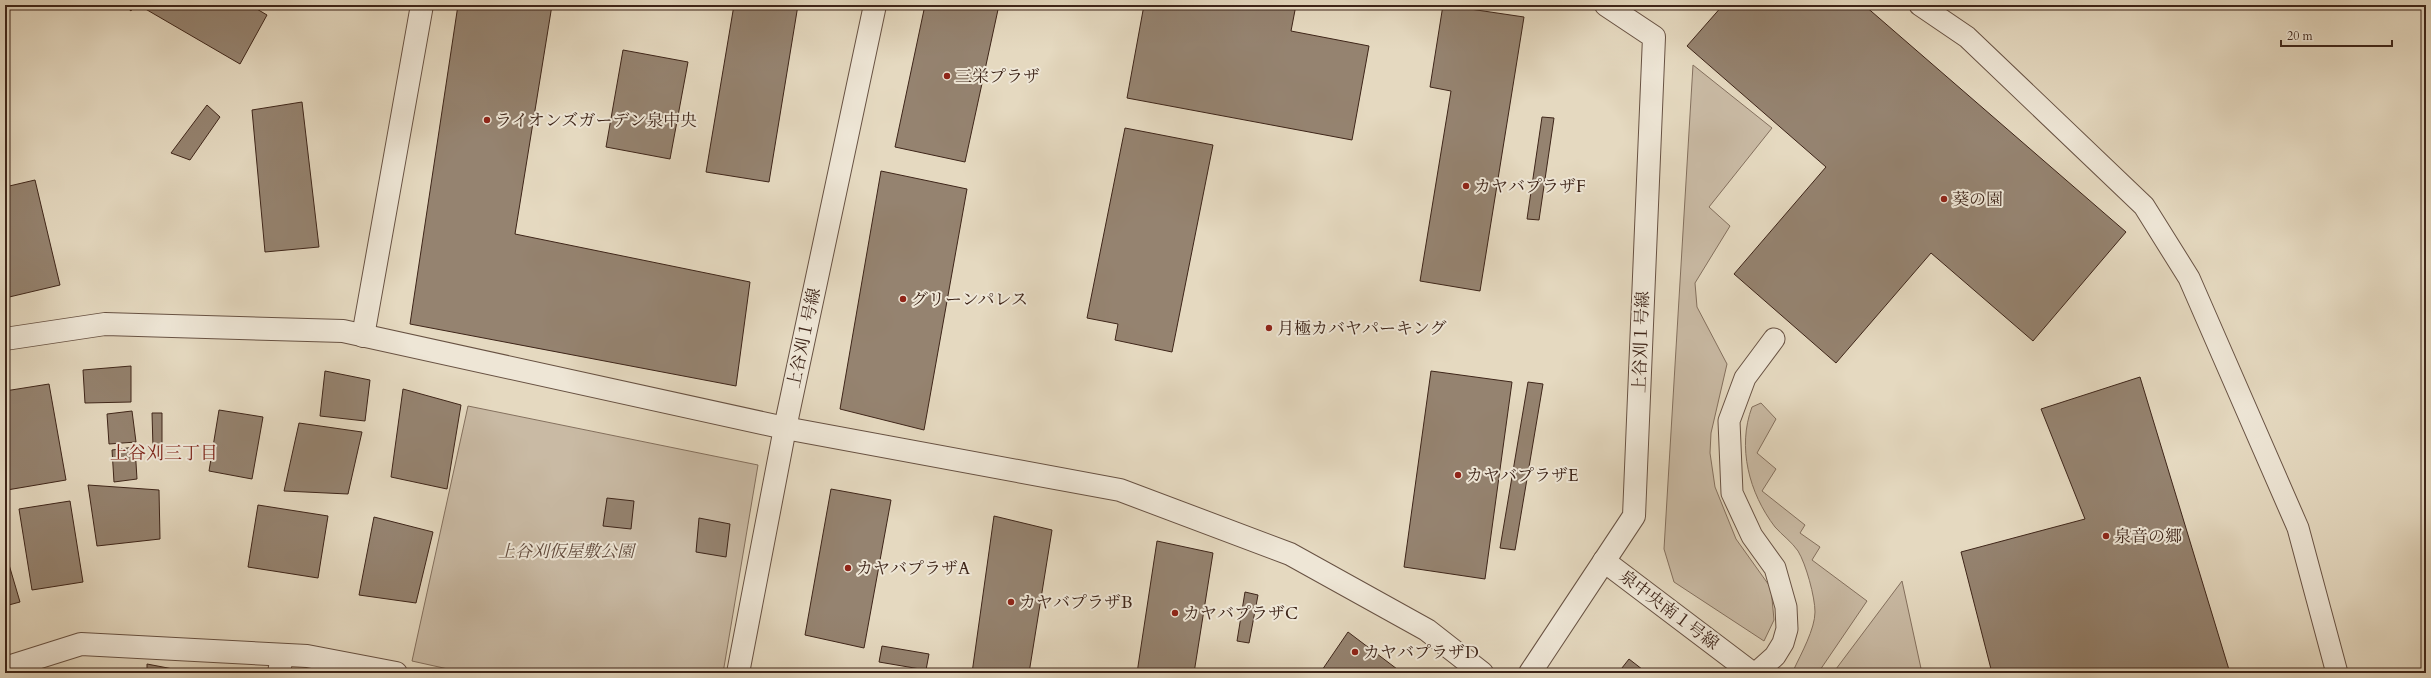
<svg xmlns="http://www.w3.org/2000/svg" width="2431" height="678" viewBox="0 0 2431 678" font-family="Cardo,'Noto Serif JP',serif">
<rect width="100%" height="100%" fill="#e5d9c0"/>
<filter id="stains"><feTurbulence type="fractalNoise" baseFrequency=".005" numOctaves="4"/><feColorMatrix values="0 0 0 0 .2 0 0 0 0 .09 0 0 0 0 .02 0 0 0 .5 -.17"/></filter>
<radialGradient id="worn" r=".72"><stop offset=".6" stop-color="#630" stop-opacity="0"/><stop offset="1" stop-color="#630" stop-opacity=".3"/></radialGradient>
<g fill="#c9baa4" stroke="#84705e">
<polygon points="1693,65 1772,128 1709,207 1730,226 1695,283 1697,307 1727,364 1711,433 1710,453 1715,487 1736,539 1771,588 1774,620 1764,641 1674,582 1664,549"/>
<path d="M 1761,403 L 1776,419 L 1757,453 L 1776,469 L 1762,491 L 1805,525 L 1800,533 L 1820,547 L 1812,560 L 1867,601 L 1818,673 L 1799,673 L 1794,669 C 1801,654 1815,629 1815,612 C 1815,597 1806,564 1798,551 C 1792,542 1782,535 1775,527 C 1749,493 1737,447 1752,407 Z"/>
<polygon points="468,406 758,465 723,673 466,673 412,661"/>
<polygon points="1902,581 1922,673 1833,673"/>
</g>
<g fill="#958370" stroke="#3e2519">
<polygon points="124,5 134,5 131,11"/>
<polygon points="143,5 250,5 267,15 240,64 142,7"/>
<polygon points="458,5 552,5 515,234 750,282 736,386 410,324"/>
<polygon points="734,5 798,5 769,182 706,172"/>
<polygon points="925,5 999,5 965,162 895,147"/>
<polygon points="1144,5 1296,5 1291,31 1369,46 1352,140 1127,98"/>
<polygon points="1443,5 1524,17 1480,291 1420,281 1451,91 1430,87"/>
<polygon points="1723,5 1864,5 2126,232 2033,341 1931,253 1836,363 1734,274 1826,167 1687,46"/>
<polygon points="623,50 688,62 670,159 606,147"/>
<polygon points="302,102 319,247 265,252 252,110"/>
<polygon points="207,105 220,117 190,160 171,153"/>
<polygon points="1542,117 1554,118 1539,220 1527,219"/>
<polygon points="1125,128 1213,145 1172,352 1115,340 1118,324 1087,318"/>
<polygon points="881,171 967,189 924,430 840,409"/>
<polygon points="35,180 60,285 5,298 5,187"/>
<polygon points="131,366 131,402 85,403 83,370"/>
<polygon points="325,371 370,380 365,421 320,416"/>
<polygon points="1431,371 1512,382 1485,579 1404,567"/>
<polygon points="2140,377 2230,673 1992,673 1961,552 2085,519 2041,409"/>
<polygon points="1528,382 1543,384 1515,550 1500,548"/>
<polygon points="49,384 66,480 7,490 5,477 5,391"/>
<polygon points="403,389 461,405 447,489 391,477"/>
<polygon points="219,410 263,417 252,479 209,471"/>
<polygon points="132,411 136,442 109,444 107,414"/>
<polygon points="152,413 162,413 162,448 153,448"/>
<polygon points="299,423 362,432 348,494 284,491"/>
<polygon points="135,447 137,479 114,482 112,450"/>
<polygon points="88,485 159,490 160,539 97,546"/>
<polygon points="831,489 891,500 864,648 805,635"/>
<polygon points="607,498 634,501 631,529 603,526"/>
<polygon points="70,501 83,582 32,590 19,509"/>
<polygon points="258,505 328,516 318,578 248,567"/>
<polygon points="994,516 1052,530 1029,673 972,673"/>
<polygon points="374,517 433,532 416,603 359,595"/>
<polygon points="699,518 730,524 726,557 696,552"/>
<polygon points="1157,541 1213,553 1194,673 1137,673"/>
<polygon points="5,551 20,602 5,606"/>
<polygon points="1245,592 1258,595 1249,643 1237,641"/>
<polygon points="1348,632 1401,672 1401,673 1320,673"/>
<polygon points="882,646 929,654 926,670 879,662"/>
<polygon points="1629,659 1647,673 1618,673"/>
<polygon points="147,664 194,673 147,673"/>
</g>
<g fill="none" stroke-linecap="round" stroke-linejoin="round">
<defs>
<g id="service">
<polyline points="1920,5 1967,37 2144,206 2189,278 2298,528 2337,673"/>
<polyline points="1756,673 1775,656 1783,643 1787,629 1786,607 1775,568 1752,536 1732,493 1729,421 1745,378 1774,339"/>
</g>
<g id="minor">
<polyline points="363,336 422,5"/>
<polyline points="5,339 105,324 343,331 785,428 1120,490 1290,554 1427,630 1482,673"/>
<polyline points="1604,561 1752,673"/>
<polyline points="5,668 81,644 307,656 396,673"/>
<polyline points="279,673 282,655"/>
<polyline points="738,673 785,428 875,5"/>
<polyline points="1530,673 1634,516 1654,37 1606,5"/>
</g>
</defs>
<use href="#service" stroke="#685243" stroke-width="23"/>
<use href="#minor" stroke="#685243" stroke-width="24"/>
<use href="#service" stroke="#eee6d6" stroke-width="21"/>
<use href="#minor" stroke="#eee6d6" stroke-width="22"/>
</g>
<g fill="#8f2418" stroke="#eee6d6" stroke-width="1.5">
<circle cx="947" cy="76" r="4"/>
<circle cx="487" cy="120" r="4"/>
<circle cx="1466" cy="186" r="4"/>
<circle cx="1944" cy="199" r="4"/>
<circle cx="903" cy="299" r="4"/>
<circle cx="1269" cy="328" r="4"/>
<circle cx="1458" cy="475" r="4"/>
<circle cx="2106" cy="536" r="4"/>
<circle cx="848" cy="568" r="4"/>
<circle cx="1011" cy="602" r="4"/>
<circle cx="1175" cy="613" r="4"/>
<circle cx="1355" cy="652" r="4"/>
</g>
<g text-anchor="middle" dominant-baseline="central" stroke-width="4" stroke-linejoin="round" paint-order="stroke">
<g font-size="17" fill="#3e2519" stroke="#eee6d6" text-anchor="start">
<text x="955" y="76">三栄プラザ</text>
<text x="495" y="120">ライオンズガーデン泉中央</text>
<text x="1474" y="186">カヤバプラザF</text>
<text x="1952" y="199">葵の園</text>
<text x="911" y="299">グリーンパレス</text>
<text x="1277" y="328">月極カバヤパーキング</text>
<text x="1466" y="475">カヤバプラザE</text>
<text x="2114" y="536">泉音の郷</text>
<text x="856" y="568">カヤバプラザA</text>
<text x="1019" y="602">カヤバプラザB</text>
<text x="1183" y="613">カヤバプラザC</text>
<text x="1363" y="652">カヤバプラザD</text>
</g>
<g font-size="17" fill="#3e2519" stroke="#eee6d6">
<text transform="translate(804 338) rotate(-78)">上谷刈１号線</text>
<text transform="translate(1641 342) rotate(-88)">上谷刈１号線</text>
<text transform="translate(1669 610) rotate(37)">泉中央南１号線</text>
</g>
<g font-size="17" font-style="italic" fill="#614a3c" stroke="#eee6d6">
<text x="566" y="551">上谷刈仮屋敷公園</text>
</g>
<g font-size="18" fill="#7a1f14" stroke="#eee6d6">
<text x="164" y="453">上谷刈三丁目</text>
</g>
</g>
<rect width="2431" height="678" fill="none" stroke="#e5d9c0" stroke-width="20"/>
<rect x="6" y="6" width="2419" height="666" fill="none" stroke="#3e2519" stroke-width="2"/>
<rect x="10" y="10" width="2411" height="658" fill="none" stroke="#3e2519"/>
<path d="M2281 40v6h111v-6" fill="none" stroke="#3e2519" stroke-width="2"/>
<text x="2287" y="40" font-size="12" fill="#3e2519" stroke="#eee6d6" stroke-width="3" paint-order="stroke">20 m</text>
<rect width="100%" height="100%" filter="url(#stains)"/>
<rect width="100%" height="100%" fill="url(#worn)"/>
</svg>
